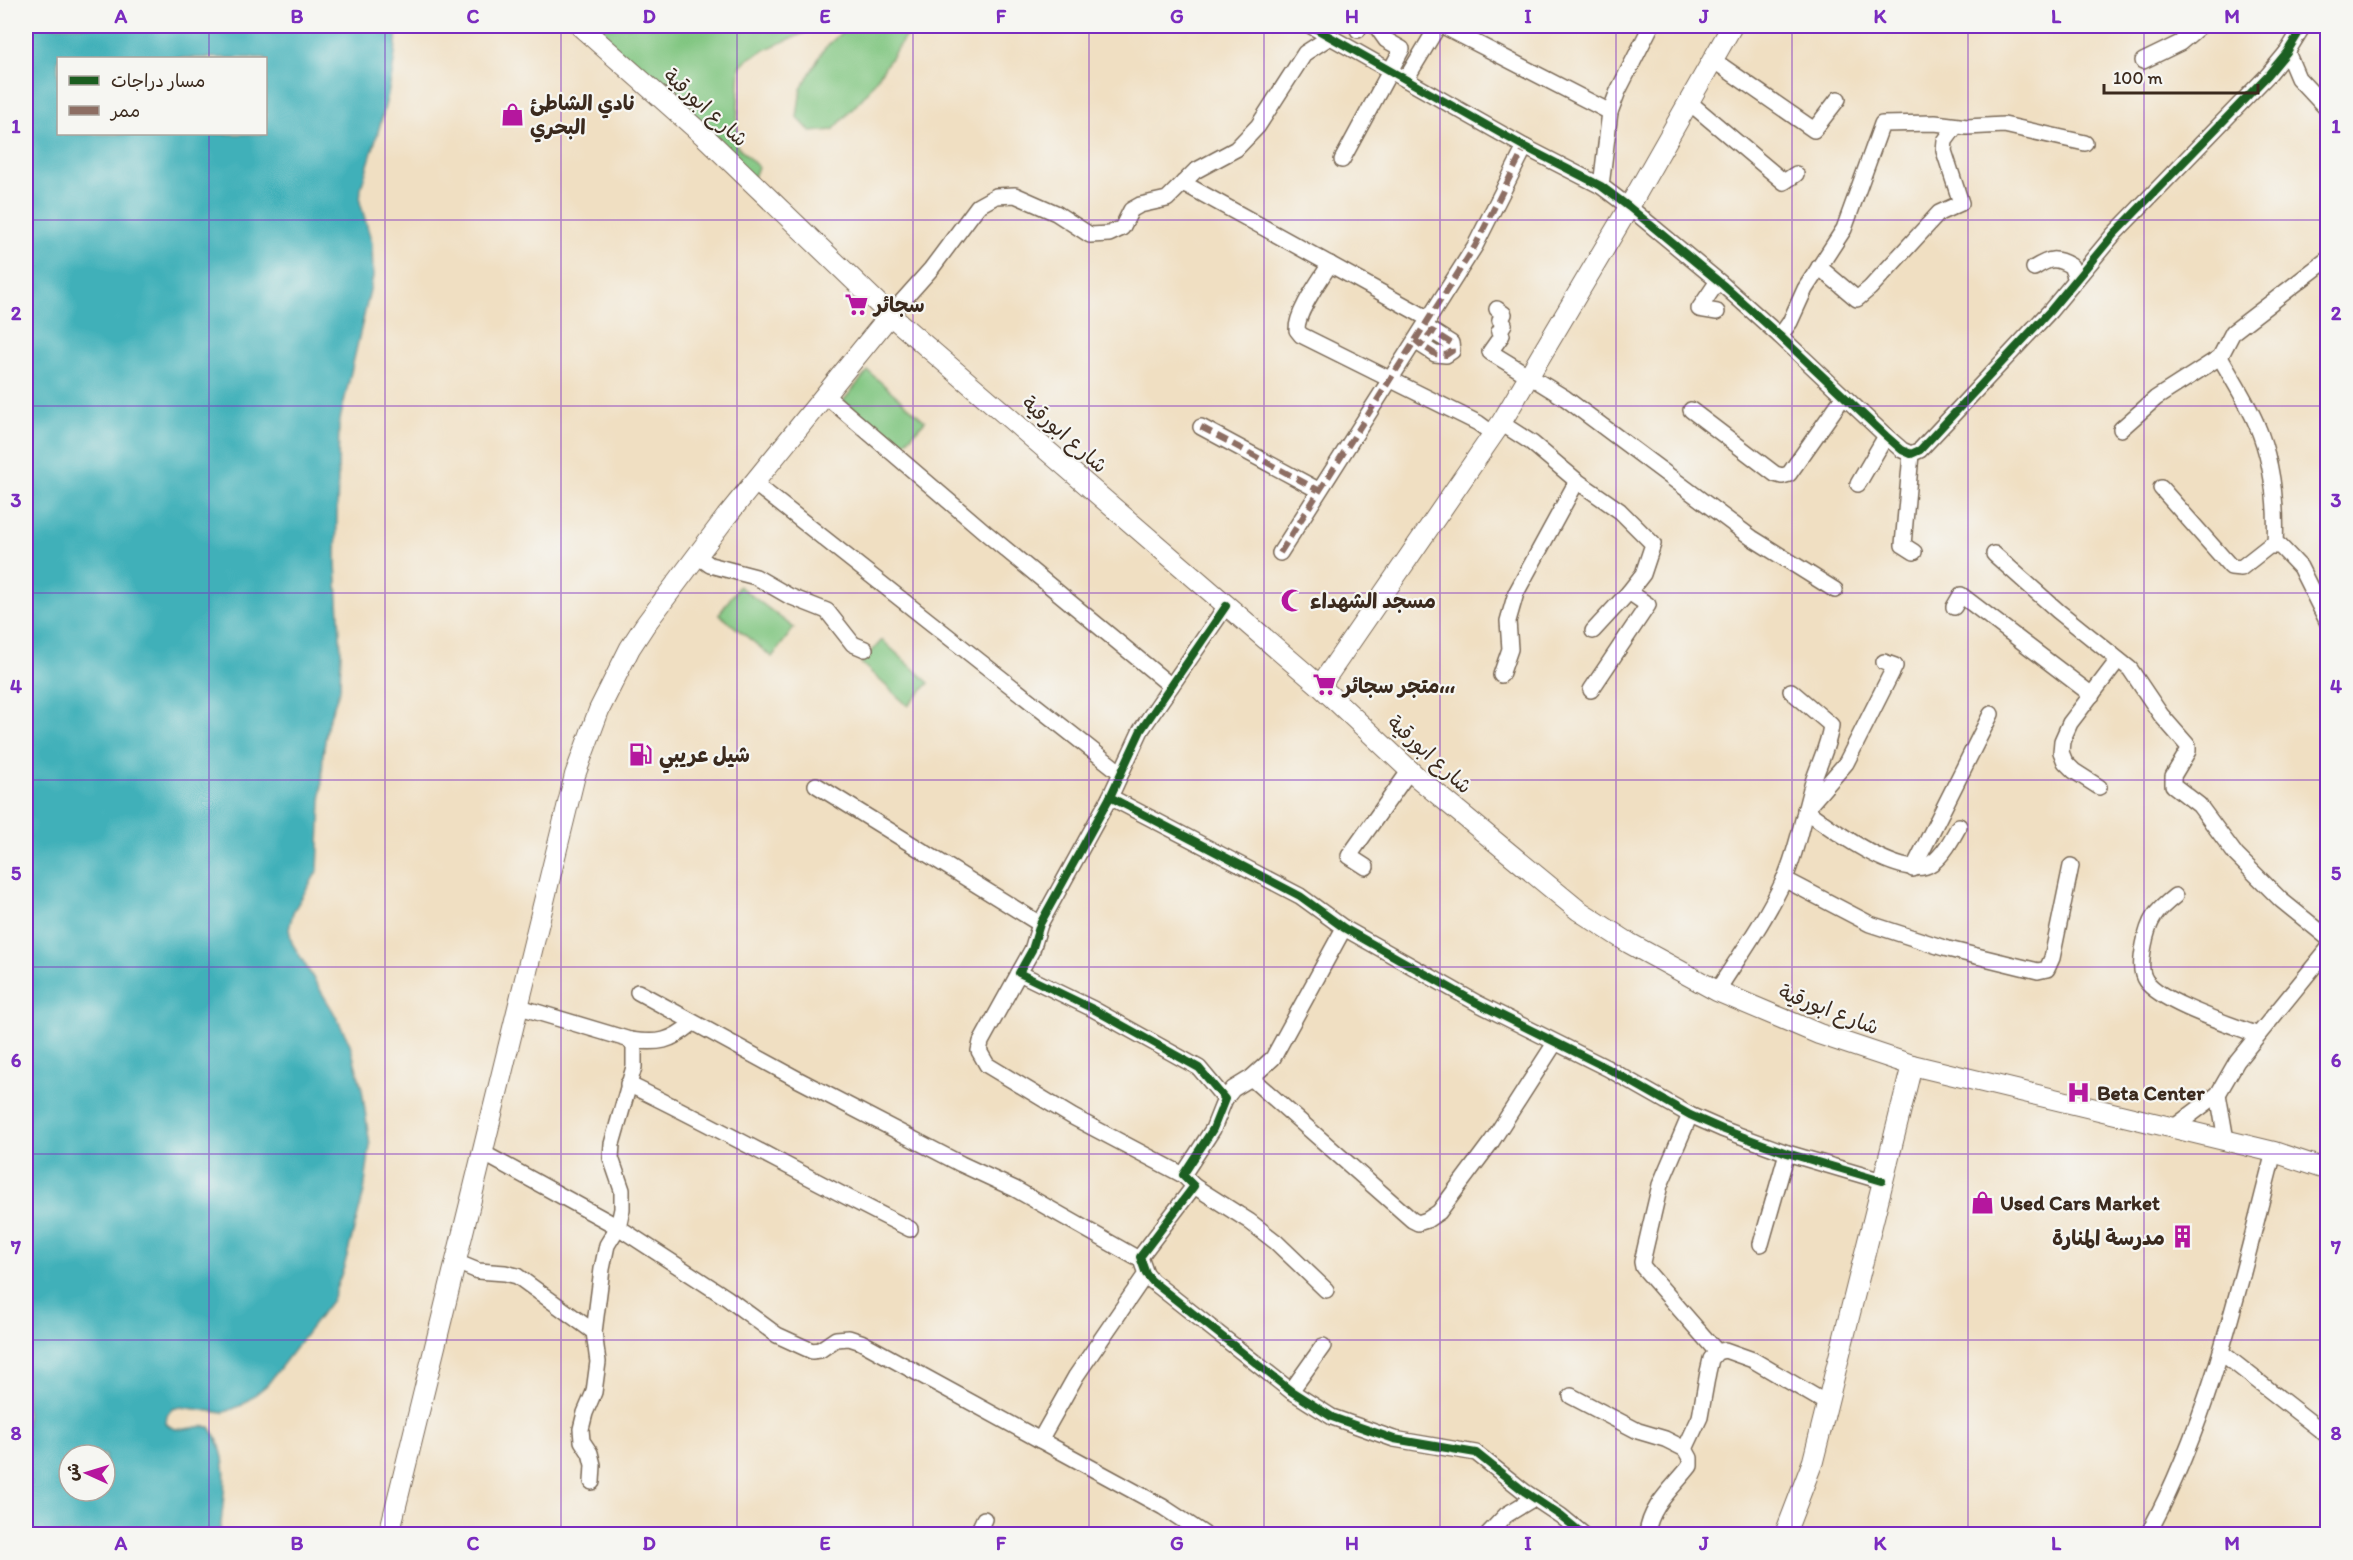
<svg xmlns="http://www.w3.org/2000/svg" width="2353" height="1560" viewBox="0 0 2353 1560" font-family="Itim,'Playpen Sans Arabic',sans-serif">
<rect width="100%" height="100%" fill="#f6f6f2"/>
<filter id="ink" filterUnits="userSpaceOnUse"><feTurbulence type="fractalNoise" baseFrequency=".0167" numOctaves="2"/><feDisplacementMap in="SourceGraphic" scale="12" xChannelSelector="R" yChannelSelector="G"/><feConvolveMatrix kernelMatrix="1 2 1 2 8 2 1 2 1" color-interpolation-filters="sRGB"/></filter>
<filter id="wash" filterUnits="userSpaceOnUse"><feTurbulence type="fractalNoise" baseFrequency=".008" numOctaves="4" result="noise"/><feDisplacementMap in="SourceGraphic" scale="24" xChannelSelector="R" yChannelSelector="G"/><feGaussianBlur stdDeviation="1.35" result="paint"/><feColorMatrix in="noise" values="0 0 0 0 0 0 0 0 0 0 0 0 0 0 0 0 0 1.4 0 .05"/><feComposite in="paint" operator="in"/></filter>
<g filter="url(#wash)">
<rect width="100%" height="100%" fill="#f0dfc2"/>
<g fill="#81c681" stroke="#5e7850" stroke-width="1.5">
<path d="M 580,26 L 818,26 C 794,40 760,47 740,66 L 736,145 L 758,167 L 752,182 Z"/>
<polygon points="848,26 922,26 905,37 867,93 833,130 811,132 797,117 801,89 824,49"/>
<polygon points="868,371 925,421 899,449 843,401"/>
<polygon points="739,586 794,628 772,657 719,614"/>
<polygon points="882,640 929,683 908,706 861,663"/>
</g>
<path fill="#3fb0b9" stroke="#3d6d6c" stroke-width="1.5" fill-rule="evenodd" d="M 26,26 L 397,26 C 396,82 377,135 361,188 L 360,202 L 372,243 L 373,277 L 339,424 L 336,563 L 341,652 L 340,689 L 328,722 L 323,754 L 318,870 L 293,912 L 289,929 L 292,943 L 333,1011 L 350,1044 L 362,1089 L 370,1146 L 364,1192 L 344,1267 L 332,1300 L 267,1385 L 242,1405 L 223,1413 L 181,1407 L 172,1409 L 167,1415 L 166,1423 C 177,1436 195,1424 210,1427 C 233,1458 223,1498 220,1534 L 26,1534 ZM 58,58 L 266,58 L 266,134 L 58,134 ZM 69,1455 L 105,1455 L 105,1491 L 69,1491 Z"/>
</g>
<g filter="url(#ink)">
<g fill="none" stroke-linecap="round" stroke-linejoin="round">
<defs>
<g id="minor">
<polyline points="1311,26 1525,147 1601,186 1629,207 1723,285 1780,336 1886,436 1902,450 1911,454 1920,450 2050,311 2114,234 2268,75 2287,52 2303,26"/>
<polyline points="1443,26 1610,112"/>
<polyline points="1358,30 1360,26"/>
<polyline points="2287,52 2298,78 2328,110"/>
<polyline points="1713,60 1814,130 1838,99"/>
<polyline points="2143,61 2180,43 2200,26"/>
<polyline points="1406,79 1438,26"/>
<polyline points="1689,102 1784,182 1796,174"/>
<polyline points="1342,160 1402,49 1386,40 1376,26"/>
<polyline points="1183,183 1429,319"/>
<polyline points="1601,186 1610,112 1618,91 1651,26"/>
<path d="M 1330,264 C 1320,280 1296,313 1297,330 L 1301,335 L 1478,423 L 1493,434"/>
<polyline points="1819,267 1857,299 1870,288 1939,213 1961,203 1944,151 1945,141 1956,126"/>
<path d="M 2034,268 C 2050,258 2055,257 2071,266 L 2076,279"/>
<polyline points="1497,309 1504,314 1500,320 1504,324 1499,332 1502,335 1490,352 1565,398 1752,538 1835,590"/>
<polyline points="1717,312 1699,309 1718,281"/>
<polyline points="890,315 931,269 978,206 996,196 1015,195 1056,213 1090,235 1109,234 1122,228 1131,210 1140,205 1167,199 1195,171 1236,149 1258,126 1305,53 1330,37"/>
<polyline points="1780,336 1790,322 1805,289 1844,229 1882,124 1935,123 1967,127 2004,125 2085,143"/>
<polyline points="1421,345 1435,354 1446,355 1452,351 1451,343 1432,331 1422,345"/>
<path d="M 2220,357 C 2232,379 2246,400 2256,423 C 2273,462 2277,503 2275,545"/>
<polyline points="825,395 986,533 1171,686"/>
<polyline points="1691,410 1775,474 1782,476 1789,474 1844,396"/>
<polyline points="1501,423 1532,443 1577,481 1620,511 1653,544 1643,574 1629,592 1648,605 1591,690"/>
<polyline points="1201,427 1318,490"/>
<polyline points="2121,429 2156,398 2220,357 2233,332 2328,259"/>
<polyline points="1911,454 1903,545 1914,552"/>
<polyline points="754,483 1121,773"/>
<polyline points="1858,484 1886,436"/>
<polyline points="2161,488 2231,567 2241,568 2269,546 2280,546 2300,567 2328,623"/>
<polyline points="1280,553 1475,246 1525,147"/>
<polyline points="1994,554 2058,611 2130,669 2161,715 2188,746 2188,751 2173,776 2173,785 2199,805 2236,855 2281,900 2328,938"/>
<polyline points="696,555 710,565 756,577 789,596 827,611 853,644 865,649"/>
<polyline points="1226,606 1141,730 1110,797 1040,924 1032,950 1019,973 1093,1009 1199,1068 1225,1099 1213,1129 1183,1175 1194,1186 1140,1257 1146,1274 1152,1281 1291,1391 1332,1417 1394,1439 1476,1453 1525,1492 1561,1516 1583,1534"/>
<polyline points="1954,607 1961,595 2092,695"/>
<polyline points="1593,631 1629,592"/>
<path d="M 1884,662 L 1895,666 L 1846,763 L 1805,810 C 1829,827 1904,884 1932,863 C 1944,854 1952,839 1959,826"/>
<polyline points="1501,675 1510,649 1508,621 1516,593 1577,481"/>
<polyline points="816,785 1040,924"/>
<polyline points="2099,787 2074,771 2065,762 2061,752 2062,741 2070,723 2118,660"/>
<polyline points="1110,797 1300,896 1344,928 1477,1003 1607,1068 1690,1115 1722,1129 1787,1153 1882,1181"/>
<polyline points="1366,867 1349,856 1410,770"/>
<polyline points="1913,869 1991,714"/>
<polyline points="1784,879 1870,924 1944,948 2038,971 2047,969 2052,958 2071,866"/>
<path d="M 2175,896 C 2155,912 2149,919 2144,945 C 2142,956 2139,971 2146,981 C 2162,1003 2232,1025 2258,1035"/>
<polyline points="1019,973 981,1042 979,1051 987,1065 1073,1117 1183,1175"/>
<path d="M 1717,991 C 1740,955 1766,919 1784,880 C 1798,849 1803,815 1813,782 C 1819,763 1829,745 1831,725 L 1791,691"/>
<polyline points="638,992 799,1080 961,1164 1015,1189 1135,1257 1140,1257"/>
<polyline points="520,1007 630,1040 634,1047 634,1067 612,1144 611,1158 622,1190 622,1209 618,1227 607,1245 602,1269 594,1332 598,1362 594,1392 585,1413 581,1429 582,1441 590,1453 593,1465 592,1482"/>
<path d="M 630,1040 C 659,1044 670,1042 693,1023"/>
<polyline points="1251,1078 1412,1220 1418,1223 1427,1220 1439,1212 1492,1141 1555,1043"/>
<path d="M 628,1084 C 723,1130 815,1182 910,1229"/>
<polyline points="2218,1094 2226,1140"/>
<polyline points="1225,1099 1233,1089 1251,1078 1273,1058 1344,928"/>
<polyline points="1690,1115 1660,1185 1642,1262 1643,1267 1717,1352"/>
<polyline points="2173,1128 2218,1094 2237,1061 2328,949"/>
<polyline points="483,1153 618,1227 727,1298 777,1335 812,1351 820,1350 836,1339 849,1338 861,1342 1040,1440"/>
<polyline points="1194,1186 1249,1221 1276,1242 1326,1290"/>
<polyline points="1761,1244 1787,1153"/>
<polyline points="456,1262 478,1271 505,1273 517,1276 594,1332"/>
<polyline points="1146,1274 1076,1376 1040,1440 1163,1507 1204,1534"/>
<polyline points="2222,1353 2328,1436"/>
<polyline points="1291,1391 1323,1346"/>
<path d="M 1571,1396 L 1638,1431 L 1665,1439 L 1685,1449 L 1690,1458 L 1690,1466 C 1673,1488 1650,1506 1647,1534"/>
<polyline points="1685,1449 1700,1417 1708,1372 1711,1359 1717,1352 1725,1350 1753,1360 1828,1404"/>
<polyline points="977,1534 984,1519"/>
<polyline points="1488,1534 1506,1515 1534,1498"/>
<path d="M 2148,1534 C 2212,1415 2240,1282 2274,1152"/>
</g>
<g id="major">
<polyline points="580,26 704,136 890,315 1320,686 1418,778 1578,910 1629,943 1717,991 1819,1034 1912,1065 2274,1152 2328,1170"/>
<polyline points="1320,686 1501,423 1629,207 1732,26"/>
<polyline points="389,1534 575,775 599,710 630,648 645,625 726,517 890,315"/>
<polyline points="1785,1534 1813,1461 1912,1065"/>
</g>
</defs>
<use href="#minor" stroke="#7a6957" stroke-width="18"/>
<use href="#major" stroke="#7a6957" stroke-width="22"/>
<use href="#minor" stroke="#fff" stroke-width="15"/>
<use href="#major" stroke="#fff" stroke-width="20"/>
<g stroke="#8d6e63" stroke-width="6" stroke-dasharray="12 6" stroke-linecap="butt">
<polyline points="1415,340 1421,345 1432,331 1451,343 1452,351 1446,355 1435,354 1421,345"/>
<polyline points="1201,427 1318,490"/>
<polyline points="1280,553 1475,246 1525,147"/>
</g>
<defs>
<g id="cycleway">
<polyline points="1311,26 1525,147 1601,186 1629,207 1723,285 1780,336 1886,436 1902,450 1911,454 1920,450 2050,311 2114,234 2268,75 2287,52 2303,26"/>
<polyline points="1226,606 1141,730 1110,797 1040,924 1032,950 1019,973 1093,1009 1199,1068 1225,1099 1213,1129 1183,1175 1194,1186 1140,1257 1146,1274 1152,1281 1291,1391 1332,1417 1394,1439 1476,1453 1525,1492 1561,1516 1583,1534"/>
<polyline points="1110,797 1300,896 1344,928 1477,1003 1607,1068 1690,1115 1722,1129 1787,1153 1882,1181"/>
</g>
</defs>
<use href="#cycleway" stroke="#f6f6f2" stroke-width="11"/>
<use href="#cycleway" stroke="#1b5e20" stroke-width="8"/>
</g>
</g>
<path fill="none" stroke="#7b2cbf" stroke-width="1.5" stroke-opacity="0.55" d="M 209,26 L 209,58M 385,26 L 385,1534M 561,26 L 561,1534M 737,26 L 737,1534M 913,26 L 913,1534M 1089,26 L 1089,1534M 1264,26 L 1264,1534M 1440,26 L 1440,1534M 1616,26 L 1616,1534M 1792,26 L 1792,1534M 1968,26 L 1968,1534M 2144,26 L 2144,1534M 209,134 L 209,1534M 26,220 L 2328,220M 26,406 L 2328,406M 26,593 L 2328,593M 26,780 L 2328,780M 26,967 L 2328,967M 26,1154 L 2328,1154M 26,1340 L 2328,1340"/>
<defs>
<symbol id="shop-bare" viewBox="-9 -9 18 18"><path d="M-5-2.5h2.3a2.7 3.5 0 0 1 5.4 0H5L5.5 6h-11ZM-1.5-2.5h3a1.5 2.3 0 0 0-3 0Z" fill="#b5179e" stroke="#f6f6f2" stroke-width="2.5" paint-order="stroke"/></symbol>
<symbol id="supermarket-bare" viewBox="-9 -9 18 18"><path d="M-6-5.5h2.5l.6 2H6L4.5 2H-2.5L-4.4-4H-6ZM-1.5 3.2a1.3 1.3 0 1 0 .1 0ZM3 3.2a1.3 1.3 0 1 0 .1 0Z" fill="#b5179e" stroke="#f6f6f2" stroke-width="2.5" paint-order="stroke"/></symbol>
<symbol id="mosque-bare" viewBox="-9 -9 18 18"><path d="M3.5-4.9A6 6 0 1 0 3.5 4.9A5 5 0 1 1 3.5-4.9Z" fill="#b5179e" stroke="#f6f6f2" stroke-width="2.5" paint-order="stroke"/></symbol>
<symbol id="fuel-bare" viewBox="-9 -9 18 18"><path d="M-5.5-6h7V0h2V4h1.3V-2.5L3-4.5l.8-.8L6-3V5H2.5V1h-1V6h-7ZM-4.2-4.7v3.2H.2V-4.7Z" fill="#b5179e" stroke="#f6f6f2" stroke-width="2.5" paint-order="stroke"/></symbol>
<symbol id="hospital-bare" viewBox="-9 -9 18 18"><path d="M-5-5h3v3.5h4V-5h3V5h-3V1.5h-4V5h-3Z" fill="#b5179e" stroke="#f6f6f2" stroke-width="2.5" paint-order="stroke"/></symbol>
<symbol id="building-bare" viewBox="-9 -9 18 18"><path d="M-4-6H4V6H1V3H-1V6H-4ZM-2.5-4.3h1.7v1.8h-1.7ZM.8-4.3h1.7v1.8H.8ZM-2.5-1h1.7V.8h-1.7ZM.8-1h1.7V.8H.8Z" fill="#b5179e" stroke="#f6f6f2" stroke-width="2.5" paint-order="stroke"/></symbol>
</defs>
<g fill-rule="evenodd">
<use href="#shop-bare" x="496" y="98" width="33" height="33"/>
<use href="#supermarket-bare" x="840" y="288" width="33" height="33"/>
<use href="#mosque-bare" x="1276" y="584" width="33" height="33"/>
<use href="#supermarket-bare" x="1308" y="668" width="33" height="33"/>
<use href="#fuel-bare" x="624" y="738" width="33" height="33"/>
<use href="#hospital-bare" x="2062" y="1076" width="33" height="33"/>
<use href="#shop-bare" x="1966" y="1186" width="33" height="33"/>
<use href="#building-bare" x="2166" y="1220" width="33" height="33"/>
</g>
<g text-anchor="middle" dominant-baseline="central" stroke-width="4.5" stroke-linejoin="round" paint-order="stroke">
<g font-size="21" font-weight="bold" fill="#3b2a1e" stroke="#f6f6f2" text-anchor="start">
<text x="530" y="102">نادي الشاطئ<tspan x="530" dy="24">البحري</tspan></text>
<text x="874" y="304">سجائر</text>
<text x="1310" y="600">مسجد الشهداء</text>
<text x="1343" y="685">متجر سجائر،،،</text>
<text x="659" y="754">شيل عريبي</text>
<text x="2097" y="1092">Beta Center</text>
<text x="2000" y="1202">Used Cars Market</text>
<text x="2165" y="1237" text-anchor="end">مدرسة المنارة</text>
</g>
<g font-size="21" fill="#3b2a1e" stroke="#f6f6f2">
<text transform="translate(706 107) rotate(42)">شارع ابورقية</text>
<text transform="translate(1065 434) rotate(41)">شارع ابورقية</text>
<text transform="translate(1430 754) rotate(42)">شارع ابورقية</text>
<text transform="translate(1829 1009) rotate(21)">شارع ابورقية</text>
</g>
</g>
<rect width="2353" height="1560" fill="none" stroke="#f6f6f2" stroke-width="66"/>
<rect x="57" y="57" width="210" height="78" fill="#f6f6f2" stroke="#aba49d" stroke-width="1.5"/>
<rect x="69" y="76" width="30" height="9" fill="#1b5e20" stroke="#aba49d" stroke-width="1.5"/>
<text x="111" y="87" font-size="18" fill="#3b2a1e">مسار دراجات</text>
<rect x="69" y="106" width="30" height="9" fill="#8d6e63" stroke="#aba49d" stroke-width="1.5"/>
<text x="111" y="117" font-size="18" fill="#3b2a1e">ممر</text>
<g transform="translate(87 1473) rotate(274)"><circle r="28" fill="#f6f6f2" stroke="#aba49d" stroke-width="1.5"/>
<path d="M0-4.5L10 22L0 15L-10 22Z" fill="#b5179e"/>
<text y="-9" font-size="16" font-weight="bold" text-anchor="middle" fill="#3b2a1e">ش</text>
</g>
<path d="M2104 84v9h154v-9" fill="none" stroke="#3b2a1e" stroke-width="3"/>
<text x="2113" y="84" font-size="18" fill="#3b2a1e" stroke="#f6f6f2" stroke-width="4.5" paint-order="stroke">100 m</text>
<rect x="33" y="33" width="2287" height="1494" fill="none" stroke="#7b2cbf" stroke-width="2"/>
<g font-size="20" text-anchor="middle" font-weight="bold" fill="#7b2cbf">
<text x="121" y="23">A</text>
<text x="297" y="23">B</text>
<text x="473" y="23">C</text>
<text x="649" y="23">D</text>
<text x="825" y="23">E</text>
<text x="1001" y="23">F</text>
<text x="1177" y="23">G</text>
<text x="1352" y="23">H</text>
<text x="1528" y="23">I</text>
<text x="1704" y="23">J</text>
<text x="1880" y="23">K</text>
<text x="2056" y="23">L</text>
<text x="2232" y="23">M</text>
<text x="16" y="133">1</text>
<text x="2336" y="133">1</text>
<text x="16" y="320">2</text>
<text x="2336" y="320">2</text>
<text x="16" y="507">3</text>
<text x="2336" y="507">3</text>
<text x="16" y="693">4</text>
<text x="2336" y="693">4</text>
<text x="16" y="880">5</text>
<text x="2336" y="880">5</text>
<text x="16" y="1067">6</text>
<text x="2336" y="1067">6</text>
<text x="16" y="1254">7</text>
<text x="2336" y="1254">7</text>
<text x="16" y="1440">8</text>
<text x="2336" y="1440">8</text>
<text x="121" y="1550">A</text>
<text x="297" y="1550">B</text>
<text x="473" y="1550">C</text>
<text x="649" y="1550">D</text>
<text x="825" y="1550">E</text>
<text x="1001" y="1550">F</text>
<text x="1177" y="1550">G</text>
<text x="1352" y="1550">H</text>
<text x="1528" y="1550">I</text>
<text x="1704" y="1550">J</text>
<text x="1880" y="1550">K</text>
<text x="2056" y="1550">L</text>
<text x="2232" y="1550">M</text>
</g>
</svg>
